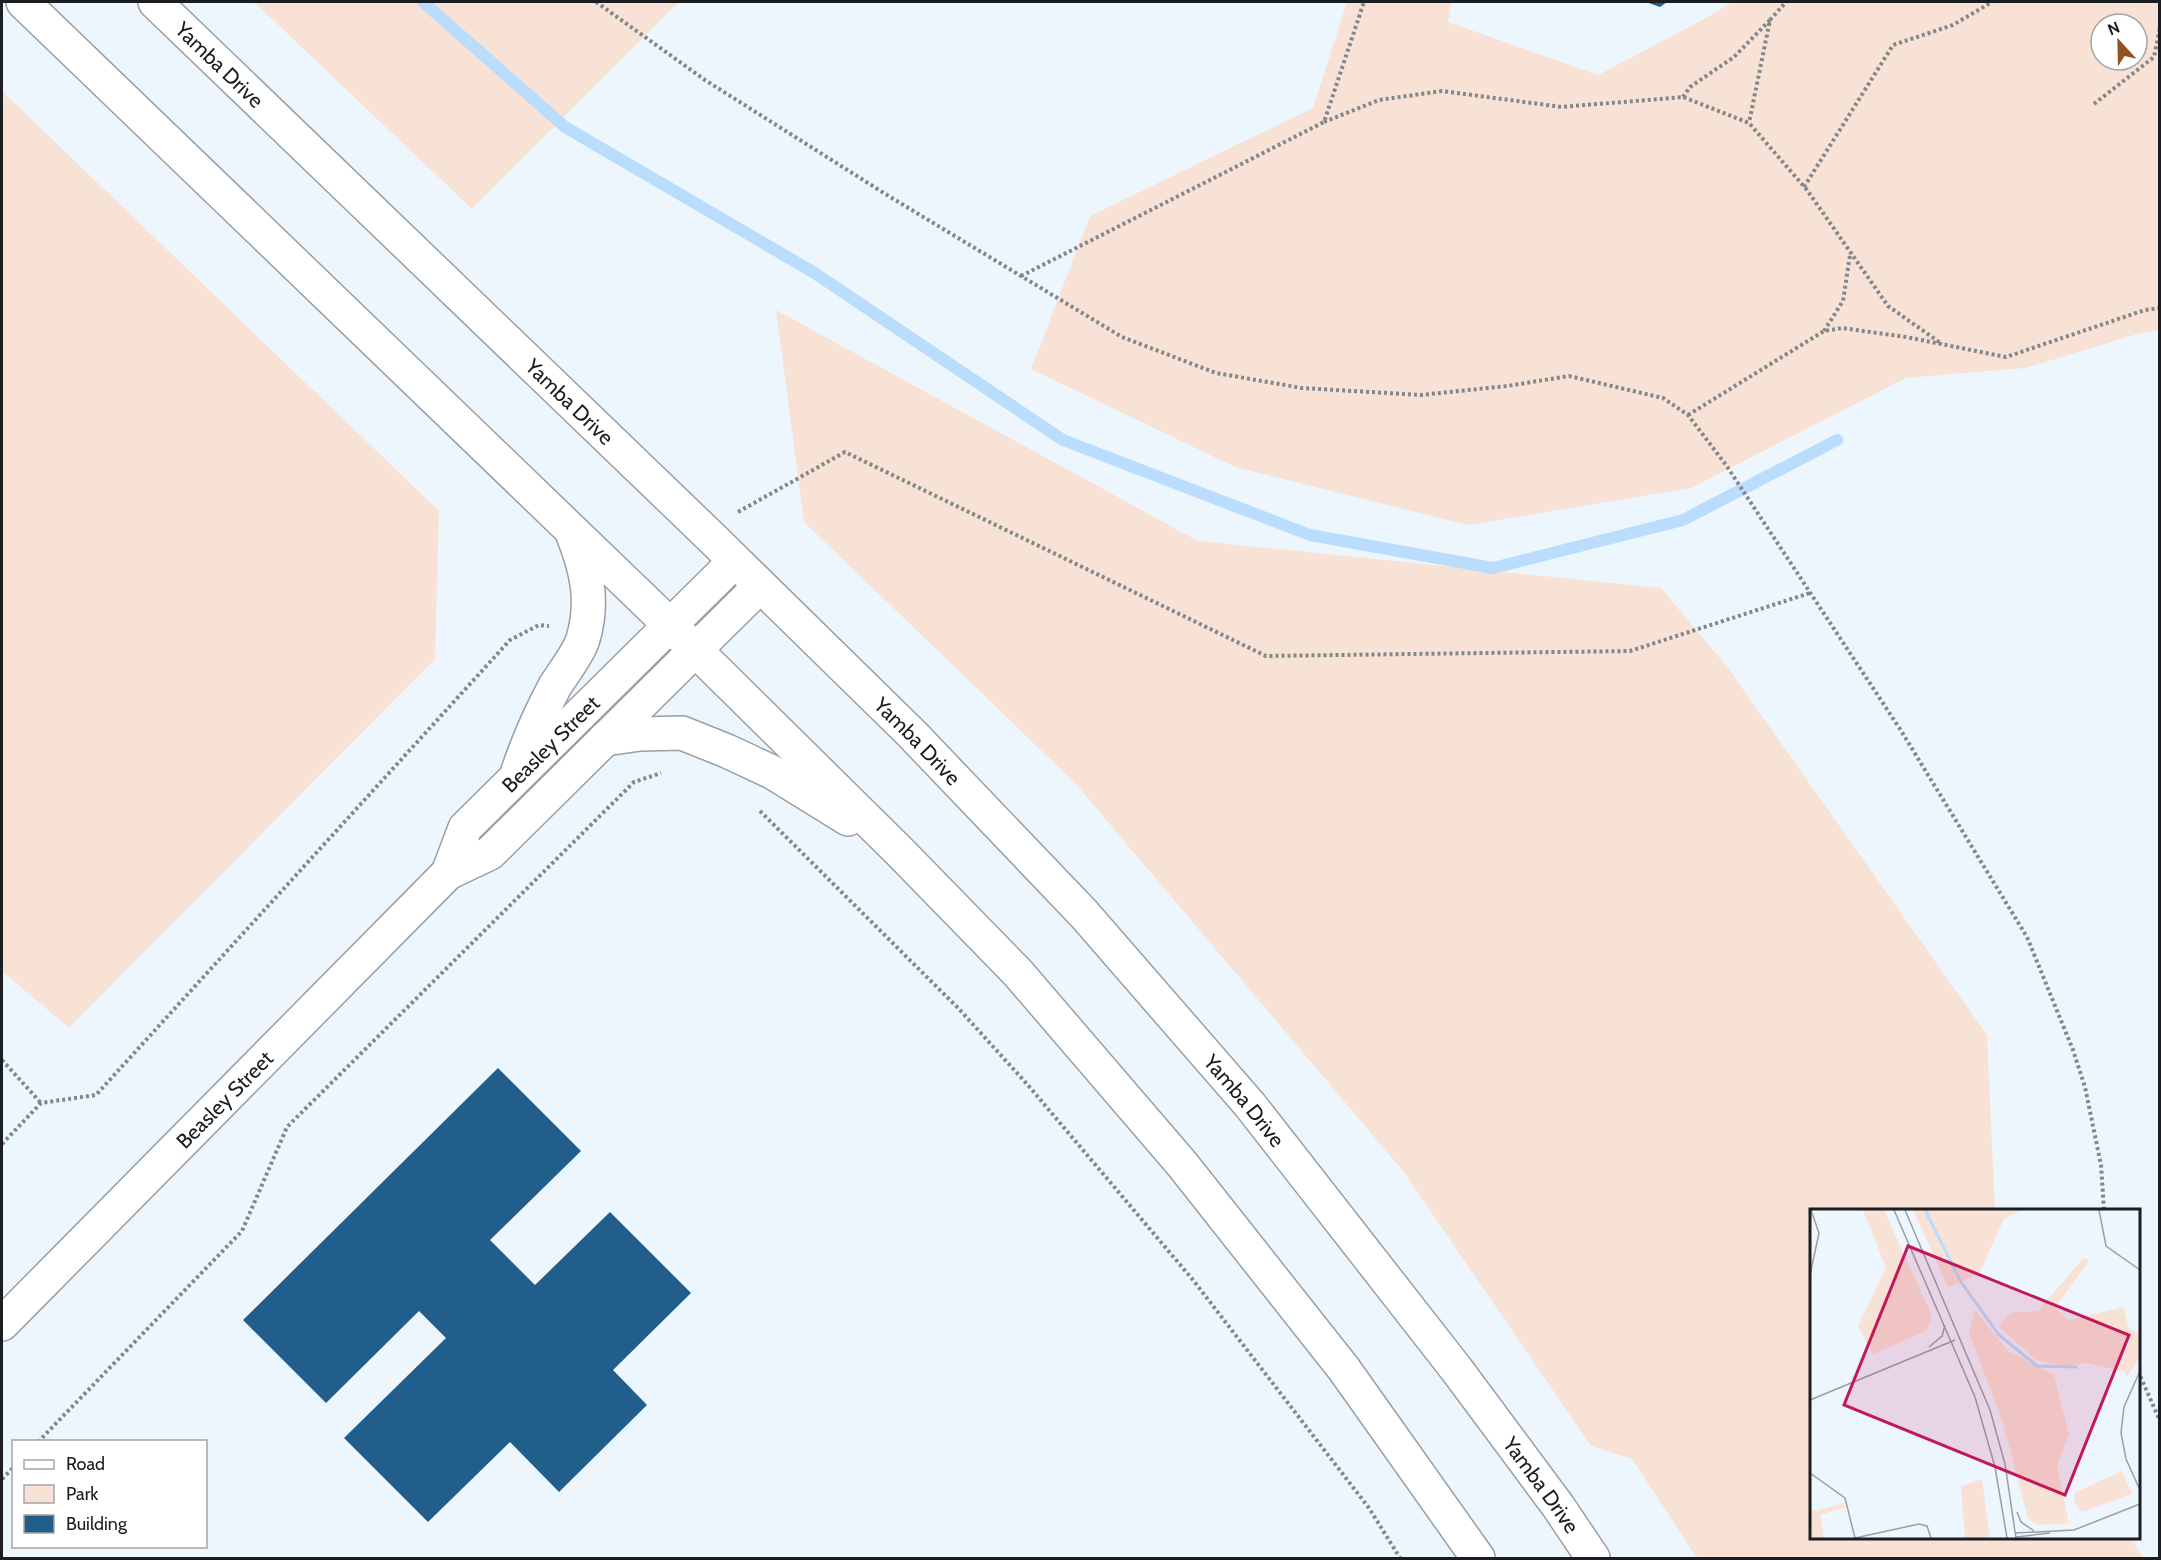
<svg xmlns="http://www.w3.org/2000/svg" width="2161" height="1560" viewBox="0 0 2161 1560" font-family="Cabin,sans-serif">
<rect width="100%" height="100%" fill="#eef6fd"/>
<g fill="#f8e2d5" fill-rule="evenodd">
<polygon points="254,2 679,2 472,209"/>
<path d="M 1347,2 L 1452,2 L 1448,22 L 1598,75 L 1717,12 L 1730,2 L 2159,2 L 2159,331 L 2144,332 L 2025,368 L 1906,378 L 1691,488 L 1468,525 L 1235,467 L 1031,369 L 1090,216 L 1313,108 ZM 2101,24 L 2137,24 L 2137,60 L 2101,60 Z"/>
<polygon points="2,91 439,511 435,659 69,1028 2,971"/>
<polygon points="776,310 1198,541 1661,588 1728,668 1987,1035 1995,1210 1812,1210 1812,1538 2130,1538 2144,1558 1697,1558 1632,1459 1591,1446 1403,1171 1075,783 804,522"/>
</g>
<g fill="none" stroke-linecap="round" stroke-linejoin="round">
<polyline stroke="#baddfd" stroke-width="12" points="423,2 565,127 813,272 1063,440 1310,535 1493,568 1683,520 1837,440"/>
</g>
<g fill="#225e8c">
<polygon points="1646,2 1667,2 1660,7"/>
<polygon points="498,1068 581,1151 490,1240 535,1285 610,1212 691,1293 613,1370 647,1405 559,1492 510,1442 428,1522 344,1438 446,1338 419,1311 326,1403 243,1320"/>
</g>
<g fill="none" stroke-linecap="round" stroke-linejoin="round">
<defs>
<g id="major">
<polyline points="23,2 670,625 900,852 1018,973 1182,1164 1344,1369 1478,1558"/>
<path id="s1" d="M 155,2 L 714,540 L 912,734 L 1084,914 L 1250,1105 L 1457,1370 L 1558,1506 L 1593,1558"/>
<polyline points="605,739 640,734 682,733 727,751 772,772 848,819"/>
<path d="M 518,771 C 528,741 540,714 555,686 C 563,673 579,653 583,639 C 594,602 587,570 573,535"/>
<path id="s2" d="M 448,873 L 465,828 L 735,561"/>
<path id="s3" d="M 2,1324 L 448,873 L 490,853 L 760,586"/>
</g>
</defs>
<use href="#major" stroke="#989fa6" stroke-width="36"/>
<g stroke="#82878c" stroke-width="4" stroke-dasharray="3 3" stroke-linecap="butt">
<polyline points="596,2 705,80 887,195 1122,337 1216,373 1302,388 1421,395 1507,386 1569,376 1663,398 1688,415 1726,465 1900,729 2027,937 2073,1050 2085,1087 2101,1165 2104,1210"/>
<polyline points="1770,20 1786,2"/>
<polyline points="1683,97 1690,87 1734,57 1770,20 1749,123"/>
<polyline points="2094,104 2154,57 2160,28"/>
<polyline points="1324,122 1379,100 1442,91 1562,107 1683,97 1749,123 1807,190 1888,306 1942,344"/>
<polyline points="1804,187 1893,45 1953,25 1992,2"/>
<polyline points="1021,276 1324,122 1364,2"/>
<polyline points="1824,331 1843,301 1850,255"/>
<polyline points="1688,415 1824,331 1842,328 1906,337 2006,357 2145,310 2160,308"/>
<polyline points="738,512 845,452 1266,656 1630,651 1810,593"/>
<polyline points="760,811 959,1009 1027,1084 1193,1280 1369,1508 1400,1558"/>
<polyline points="2,1060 41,1103"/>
<polyline points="2,1144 41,1103 96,1095 510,640 539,625 549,626"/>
<polyline points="2138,1371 2160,1421"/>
<polyline points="38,1442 242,1231 287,1127 634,782 661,773"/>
<polyline points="2,1479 14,1467"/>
</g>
<use href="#major" stroke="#fff" stroke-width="33"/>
</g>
<g text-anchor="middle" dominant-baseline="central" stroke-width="6" stroke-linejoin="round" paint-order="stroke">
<g font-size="21" fill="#1b1d20" stroke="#fff">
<text stroke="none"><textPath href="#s1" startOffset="90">Yamba Drive</textPath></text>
<text stroke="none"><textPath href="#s1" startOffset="576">Yamba Drive</textPath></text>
<text stroke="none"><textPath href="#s1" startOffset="1062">Yamba Drive</textPath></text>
<text stroke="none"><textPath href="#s2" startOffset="168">Beasley Street</textPath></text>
<text stroke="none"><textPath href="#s3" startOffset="316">Beasley Street</textPath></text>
<text stroke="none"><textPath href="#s1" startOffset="1548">Yamba Drive</textPath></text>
<text stroke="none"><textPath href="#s1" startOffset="2034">Yamba Drive</textPath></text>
</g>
</g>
<g transform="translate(1810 1209)">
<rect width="330" height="330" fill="#eef6fd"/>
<path d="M 53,1 L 74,1 L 122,107 L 116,122 L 63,145 L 48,117 L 76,59 ZM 103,1 L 211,1 L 194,10 L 169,65 L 138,78 ZM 274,48 L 279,52 L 245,99 L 259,111 L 313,98 L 319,119 L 330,125 L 330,148 L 317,168 L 315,163 L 277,154 L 251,157 L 227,151 L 188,117 L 201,104 L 228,102 ZM 165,101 L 198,142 L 244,166 L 259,225 L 247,257 L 259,314 L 229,316 L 218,310 L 193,214 L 159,124 ZM 312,262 L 322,285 L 272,303 L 265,294 L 264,284 ZM 172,270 L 180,329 L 155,329 L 151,277 ZM 33,294 L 36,298 L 10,306 L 14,329 L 2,329 L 0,298 L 6,302 Z" fill="#f8e2d5"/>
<path fill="none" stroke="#baddfd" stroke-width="3" d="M 115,1 L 151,73 L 189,126 L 227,157 L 268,158"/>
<path fill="none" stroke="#9a9fa5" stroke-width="1.5" d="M 84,1 L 165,188 L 185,258 L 197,329M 95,1 L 180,201 L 195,255 L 206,329M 289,1 L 296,37 L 330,61M 0,66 L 9,24 L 1,1M 119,138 L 132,127 L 135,116M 330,162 L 314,198 L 311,224 L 316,250 L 330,281M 0,191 L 145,131M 0,264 L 35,289 L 45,329M 207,303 L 211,313 L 224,322M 206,324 L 264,321 L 330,295M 206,328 L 240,324M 45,329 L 109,315 L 117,317 L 121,329"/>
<path fill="#c2185b" fill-opacity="0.15" stroke="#c2185b" stroke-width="3" d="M 98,37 L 319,126 L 255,286 L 34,196 Z"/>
<rect width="330" height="330" fill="none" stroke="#1b1d20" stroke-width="3"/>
</g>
<rect width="2161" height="1560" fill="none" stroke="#1b1d20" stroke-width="6"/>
<rect x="12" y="1440" width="195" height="108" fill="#ffffff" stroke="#a4a5a6" stroke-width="1.5"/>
<rect x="24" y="1460" width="30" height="9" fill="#ffffff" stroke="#a4a5a6" stroke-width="1.5"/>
<text x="66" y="1470" font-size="18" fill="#1b1d20">Road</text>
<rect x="24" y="1485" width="30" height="18" fill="#f8e2d5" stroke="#a4a5a6" stroke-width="1.5"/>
<text x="66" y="1500" font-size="18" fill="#1b1d20">Park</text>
<rect x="24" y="1515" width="30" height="18" fill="#225e8c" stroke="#a4a5a6" stroke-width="1.5"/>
<text x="66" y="1530" font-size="18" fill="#1b1d20">Building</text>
<g transform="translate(2119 42) rotate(338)"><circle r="28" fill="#ffffff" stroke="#a4a5a6" stroke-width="1.5"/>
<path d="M0-4.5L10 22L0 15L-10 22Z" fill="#935021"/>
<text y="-9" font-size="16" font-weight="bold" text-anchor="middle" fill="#1b1d20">N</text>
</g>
</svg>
